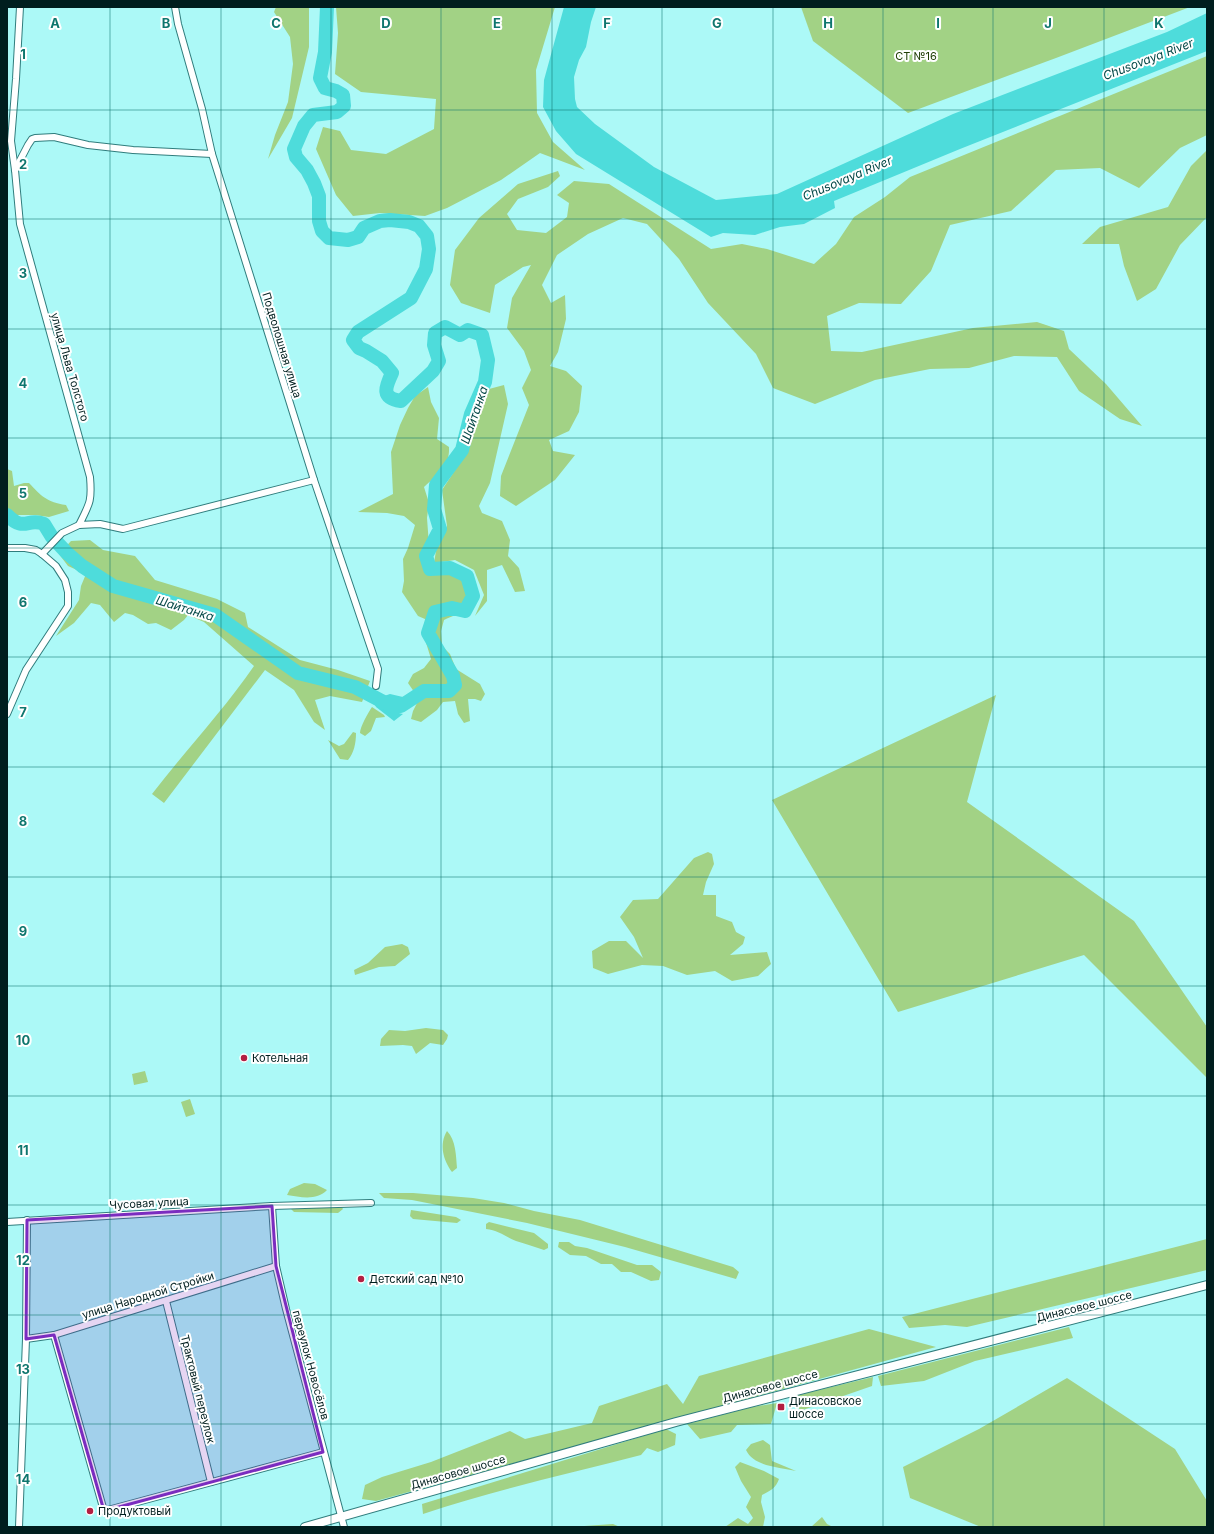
<svg xmlns="http://www.w3.org/2000/svg" width="1214" height="1534" viewBox="0 0 1214 1534" font-family="Inter,sans-serif">
<rect width="100%" height="100%" fill="#acf9f7"/>
<g fill="#a2d285">
<polygon points="276,7 309,7 309,47 292,118 268,159 275,135 288,102 293,64 290,37 274,12"/>
<polygon points="336,7 555,7 536,70 537,113 553,142 585,170 540,153 501,180 447,208 425,216 380,213 353,216 336,195 316,149 323,127 340,131 351,150 386,154 434,129 436,99 361,92 335,74 338,33"/>
<polygon points="801,7 1190,7 1056,58 908,113 813,41"/>
<polygon points="1207,56 1207,135 1180,148 1139,188 1100,168 1056,170 1011,211 950,225 931,271 901,304 859,303 827,316 831,351 862,352 973,328 1037,322 1064,331 1069,349 1106,384 1142,426 1120,419 1079,391 1057,357 1014,356 969,368 930,369 875,380 815,404 773,388 756,354 708,303 679,259 647,224 623,218 588,234 557,255 542,285 551,303 565,295 566,319 558,352 550,366 566,371 582,386 579,412 569,431 549,440 553,451 575,455 555,480 516,506 500,496 501,476 529,405 522,388 531,370 524,351 507,328 512,298 531,265 523,267 495,285 490,313 461,303 450,285 455,250 479,218 518,184 558,171 560,176 548,187 518,199 507,214 517,230 546,233 567,217 569,203 557,195 574,181 609,184 711,249 742,244 767,249 814,264 836,244 854,217 885,197 910,177"/>
<polygon points="1207,150 1207,217 1180,245 1156,289 1137,301 1124,266 1119,244 1082,244 1100,227 1168,207 1191,166"/>
<polygon points="504,385 508,404 490,483 479,506 482,513 502,521 510,540 508,556 519,568 525,591 515,592 502,565 487,570 487,601 475,616 484,595 474,570 455,560 434,563 437,545 447,526 442,490 465,455 489,389"/>
<path d="M 428,387 L 431,402 L 439,418 L 437,439 L 449,447 C 450,467 438,474 424,487 L 429,503 L 427,518 L 430,559 L 433,565 C 439,564 446,562 452,563 C 472,566 485,597 470,611 C 465,616 462,614 456,615 C 452,616 448,618 444,620 L 441,631 L 442,646 L 450,654 L 456,669 L 480,684 L 485,694 L 481,701 L 475,699 L 468,699 L 470,721 L 464,723 L 458,714 L 455,701 L 443,702 L 437,710 L 421,722 L 411,719 L 413,711 L 419,699 L 408,683 L 413,674 L 424,668 L 431,659 L 424,636 L 425,619 L 418,616 L 402,592 L 404,581 L 403,559 L 408,548 L 415,525 L 404,516 L 387,513 L 358,512 L 393,494 L 391,452 L 400,425 L 408,408 L 415,396 Z"/>
<path d="M 7,469 L 12,471 L 14,486 L 24,483 L 29,483 C 41,496 47,502 66,505 L 69,511 L 49,517 L 35,515 L 15,515 L 7,511 Z"/>
<path d="M 90,540 L 103,550 L 135,556 L 155,580 L 217,599 L 245,613 L 248,627 L 300,660 L 338,670 L 370,681 L 362,702 L 330,696 L 315,700 L 325,730 L 314,722 L 294,690 L 265,670 L 164,803 L 152,794 C 185,751 223,711 254,666 L 204,622 L 188,615 L 184,620 L 171,630 L 156,623 L 148,624 L 133,615 L 125,613 L 114,622 L 100,605 L 91,603 L 74,623 L 56,636 L 79,600 L 81,586 L 86,574 L 68,566 L 59,554 L 71,541 Z"/>
<polygon points="996,695 967,802 1134,921 1207,1027 1207,1078 1084,955 898,1012 772,800"/>
<path d="M 372,707 L 384,715 L 385,717 L 376,718 L 371,731 L 365,736 L 360,733 C 360,727 368,713 372,707 Z"/>
<path d="M 353,732 L 356,733 C 356,743 354,753 348,760 L 340,759 L 328,740 L 339,746 L 344,744 Z"/>
<polygon points="708,852 712,854 714,864 706,882 703,895 716,895 716,916 732,922 736,932 745,937 743,944 730,955 767,952 771,964 758,976 732,981 715,971 687,975 663,966 642,965 608,974 593,968 592,951 609,941 626,941 643,958 634,937 620,917 633,900 658,899 694,858"/>
<polygon points="402,944 408,947 410,954 395,966 379,967 355,975 354,970 368,963 385,947"/>
<polygon points="426,1028 443,1030 448,1035 447,1039 443,1045 430,1043 416,1054 412,1046 403,1045 380,1046 381,1039 389,1030 405,1031"/>
<polygon points="145,1071 148,1082 134,1085 132,1074"/>
<polygon points="190,1099 195,1114 186,1117 181,1102"/>
<path d="M 447,1131 C 456,1140 456,1156 457,1168 L 452,1172 C 443,1160 439,1144 447,1131 Z"/>
<path d="M 304,1183 L 315,1184 L 327,1190 C 317,1201 300,1197 287,1195 L 290,1189 Z"/>
<polygon points="379,1193 413,1193 473,1198 504,1203 534,1211 580,1220 733,1267 739,1272 736,1279 625,1247 527,1223 412,1200 384,1198"/>
<polygon points="341,1206 343,1209 338,1213 294,1212 291,1209 295,1207"/>
<polygon points="411,1210 456,1217 461,1220 457,1223 413,1219 410,1216"/>
<path d="M 489,1222 L 534,1233 L 548,1244 L 548,1248 L 544,1250 C 535,1247 526,1244 516,1241 C 506,1237 498,1230 486,1229 L 486,1224 Z"/>
<polygon points="1207,1239 1207,1270 967,1327 945,1325 909,1328 902,1317"/>
<polygon points="559,1242 569,1242 575,1246 587,1248 637,1265 652,1265 661,1272 659,1280 651,1281 631,1272 621,1272 612,1264 601,1264 586,1256 570,1255 558,1247"/>
<polygon points="1069,1327 1073,1338 975,1361 924,1381 881,1386 878,1376"/>
<polygon points="869,1329 936,1347 376,1501 362,1499 365,1485 382,1477 431,1462 510,1431 525,1439 592,1423 599,1406 667,1384 683,1404 699,1376"/>
<polygon points="873,1377 872,1386 800,1411 797,1403 798,1395"/>
<polygon points="1067,1378 1175,1449 1207,1501 1207,1527 981,1527 910,1498 903,1467 979,1429"/>
<polygon points="777,1403 771,1424 737,1425 731,1432 700,1439 687,1424 752,1407"/>
<path d="M 666,1429 L 676,1434 L 675,1445 L 658,1452 L 647,1448 L 641,1455 C 568,1474 494,1490 423,1514 L 422,1504 Z"/>
<path d="M 763,1440 L 770,1445 L 772,1461 L 796,1471 C 780,1467 754,1467 746,1450 L 751,1444 Z"/>
<path d="M 740,1462 L 764,1471 L 779,1479 C 776,1488 770,1491 762,1495 L 761,1502 L 765,1517 L 763,1527 L 725,1527 L 738,1518 L 748,1524 L 753,1518 L 746,1507 L 751,1497 L 741,1481 L 735,1467 Z"/>
<polygon points="822,1517 827,1524 833,1527 811,1527"/>
<polygon points="613,1524 620,1527 570,1527"/>
</g>
<g fill="#4edcdb">
<polygon points="564,7 596,7 591,22 586,47 579,60 574,77 575,99 577,107 595,124 654,167 716,200 777,194 953,114 1167,32 1207,13 1207,51 960,149 834,201 835,208 804,224 780,227 755,235 723,233 711,237 576,154 556,131 543,107 544,80"/>
<polygon points="414,693 419,694 405,707 405,709 399,713 403,714 394,721 376,707 372,699 375,694 381,697 390,694 403,697"/>
</g>
<g fill="none" stroke-linecap="round" stroke-linejoin="round">
<path stroke="#4edcdb" stroke-width="14" d="M 7,515 C 25,533 27,517 44,524 L 52,537 L 67,553 L 82,566 L 113,586 L 215,615 L 298,673 L 355,687 L 391,706 L 401,706 L 424,691 L 449,691 L 455,685 L 453,676 L 428,633 L 435,612 L 452,608 L 465,611 L 473,596 L 467,576 L 450,568 L 430,569 L 426,556 L 440,529 L 434,509 L 436,485 L 462,450 L 471,414 L 485,382 L 488,360 L 482,335 L 468,330 L 460,335 L 445,327 L 435,333 L 434,345 L 439,361 L 433,371 L 401,401 C 381,398 385,388 392,373 L 382,361 L 366,351 L 359,348 L 353,340 L 358,332 L 411,298 L 426,269 L 429,249 L 427,236 L 419,226 L 409,222 L 390,220 L 380,221 L 364,228 L 358,237 L 348,240 L 329,238 L 322,231 L 319,221 L 319,196 L 314,183 L 307,170 L 296,157 L 294,149 L 304,126 L 313,115 L 337,112 L 344,106 L 343,95 L 336,91 L 325,88 L 320,78 L 325,52 L 327,7"/>
<defs>
<g id="minor">
<path d="M 20,7 L 16,79 L 11,141 L 15,170 L 20,224 L 90,477 C 92,501 90,503 79,525 L 100,524 L 123,529 L 314,480"/>
<polyline points="175,7 178,24 202,109 212,154 314,480 378,669 376,686"/>
<polyline points="15,170 28,145 32,139 35,138 54,137 88,145 133,150 212,154"/>
<polyline points="7,548 25,548 36,550 42,554 56,566 65,580 68,592 68,606 26,670 7,714"/>
<polyline points="42,554 62,533 79,525"/>
<polyline points="272,1206 276,1266 286,1309 344,1527"/>
<polyline points="7,1222 272,1206 371,1203"/>
<polyline points="166,1301 211,1482"/>
<polyline points="54,1335 104,1511 323,1452"/>
<polyline points="26,1339 54,1335 276,1266"/>
<polyline points="19,1527 26,1339 27,1220"/>
</g>
<polyline id="tertiary" points="305,1527 676,1422 1207,1285"/>
</defs>
<use href="#minor" stroke="#307d7d" stroke-width="8"/>
<use href="#tertiary" stroke="#307d7d" stroke-width="10"/>
<use href="#minor" stroke="#fff" stroke-width="6"/>
<use href="#tertiary" stroke="#fff" stroke-width="8"/>
</g>
<path fill="#7b2cbf" fill-opacity="0.2" stroke="#7b2cbf" stroke-width="3" stroke-linejoin="round" d="M 272,1206 L 276,1266 L 323,1452 L 104,1511 L 54,1335 L 26,1339 L 27,1220 Z"/>
<path fill="none" stroke="#0f766e" stroke-width="1" stroke-opacity="0.55" d="M 110,7 L 110,1527M 221,7 L 221,1527M 331,7 L 331,1527M 441,7 L 441,1527M 552,7 L 552,1527M 662,7 L 662,1527M 773,7 L 773,1527M 883,7 L 883,1527M 993,7 L 993,1527M 1104,7 L 1104,1527M 7,110 L 1207,110M 7,219 L 1207,219M 7,329 L 1207,329M 7,438 L 1207,438M 7,548 L 1207,548M 7,657 L 1207,657M 7,767 L 1207,767M 7,877 L 1207,877M 7,986 L 1207,986M 7,1096 L 1207,1096M 7,1205 L 1207,1205M 7,1315 L 1207,1315M 7,1424 L 1207,1424"/>
<g fill="#b21f42" stroke="#fff" stroke-width="1.5">
<circle cx="244" cy="1058" r="4"/>
<circle cx="361" cy="1279" r="4"/>
<rect x="777" y="1403" width="8" height="8" rx="2"/>
<circle cx="90" cy="1511" r="4"/>
</g>
<g text-anchor="middle" dominant-baseline="central" stroke-width="4" stroke-linejoin="round" paint-order="stroke">
<g font-size="11" fill="#213f06" stroke="#fff">
<text x="916" y="56">СТ №16</text>
</g>
<g font-size="11" fill="#001e1e" stroke="#fff">
<text transform="translate(282 345) rotate(73)">Подволошная улица</text>
<text transform="translate(70 367) rotate(74)">улица Льва Толстого</text>
<text transform="translate(149 1203) rotate(-3)">Чусовая улица</text>
<text transform="translate(148 1295) rotate(-17)">улица Народной Стройки</text>
<text transform="translate(1084 1306) rotate(-14)">Динасовое шоссе</text>
<text transform="translate(311 1365) rotate(75)">переулок Новосёлов</text>
<text transform="translate(770 1386) rotate(-15)">Динасовое шоссе</text>
<text transform="translate(198 1389) rotate(76)">Трактовый переулок</text>
<text transform="translate(458 1472) rotate(-16)">Динасовое шоссе</text>
</g>
<g font-size="11" fill="#001e1e" stroke="#fff" text-anchor="start">
<text x="252" y="1058">Котельная</text>
<text x="369" y="1279">Детский сад №10</text>
<text x="789" y="1401">Динасовское<tspan x="789" dy="13">шоссе</tspan></text>
<text x="98" y="1511">Продуктовый</text>
</g>
<g font-size="12" font-style="italic" fill="#054847" stroke="#fff">
<text transform="translate(1148 59) rotate(-21)">Chusovaya River</text>
<text transform="translate(847 178) rotate(-23)">Chusovaya River</text>
<text transform="translate(474 415) rotate(-71)">Шайтанка</text>
<text transform="translate(185 608) rotate(17)">Шайтанка</text>
</g>
</g>
<g font-size="13" text-anchor="middle" font-weight="bold" fill="#0f766e" stroke="#fff" stroke-width="4" stroke-linejoin="round" paint-order="stroke">
<text x="55" y="28">A</text>
<text x="166" y="28">B</text>
<text x="276" y="28">C</text>
<text x="386" y="28">D</text>
<text x="497" y="28">E</text>
<text x="607" y="28">F</text>
<text x="717" y="28">G</text>
<text x="828" y="28">H</text>
<text x="938" y="28">I</text>
<text x="1048" y="28">J</text>
<text x="1159" y="28">K</text>
<text x="23" y="59">1</text>
<text x="23" y="169">2</text>
<text x="23" y="278">3</text>
<text x="23" y="388">4</text>
<text x="23" y="498">5</text>
<text x="23" y="607">6</text>
<text x="23" y="717">7</text>
<text x="23" y="826">8</text>
<text x="23" y="936">9</text>
<text x="23" y="1045">10</text>
<text x="23" y="1155">11</text>
<text x="23" y="1265">12</text>
<text x="23" y="1374">13</text>
<text x="23" y="1484">14</text>
</g>
<rect width="1214" height="1534" fill="none" stroke="#001e1e" stroke-width="16"/>
</svg>
